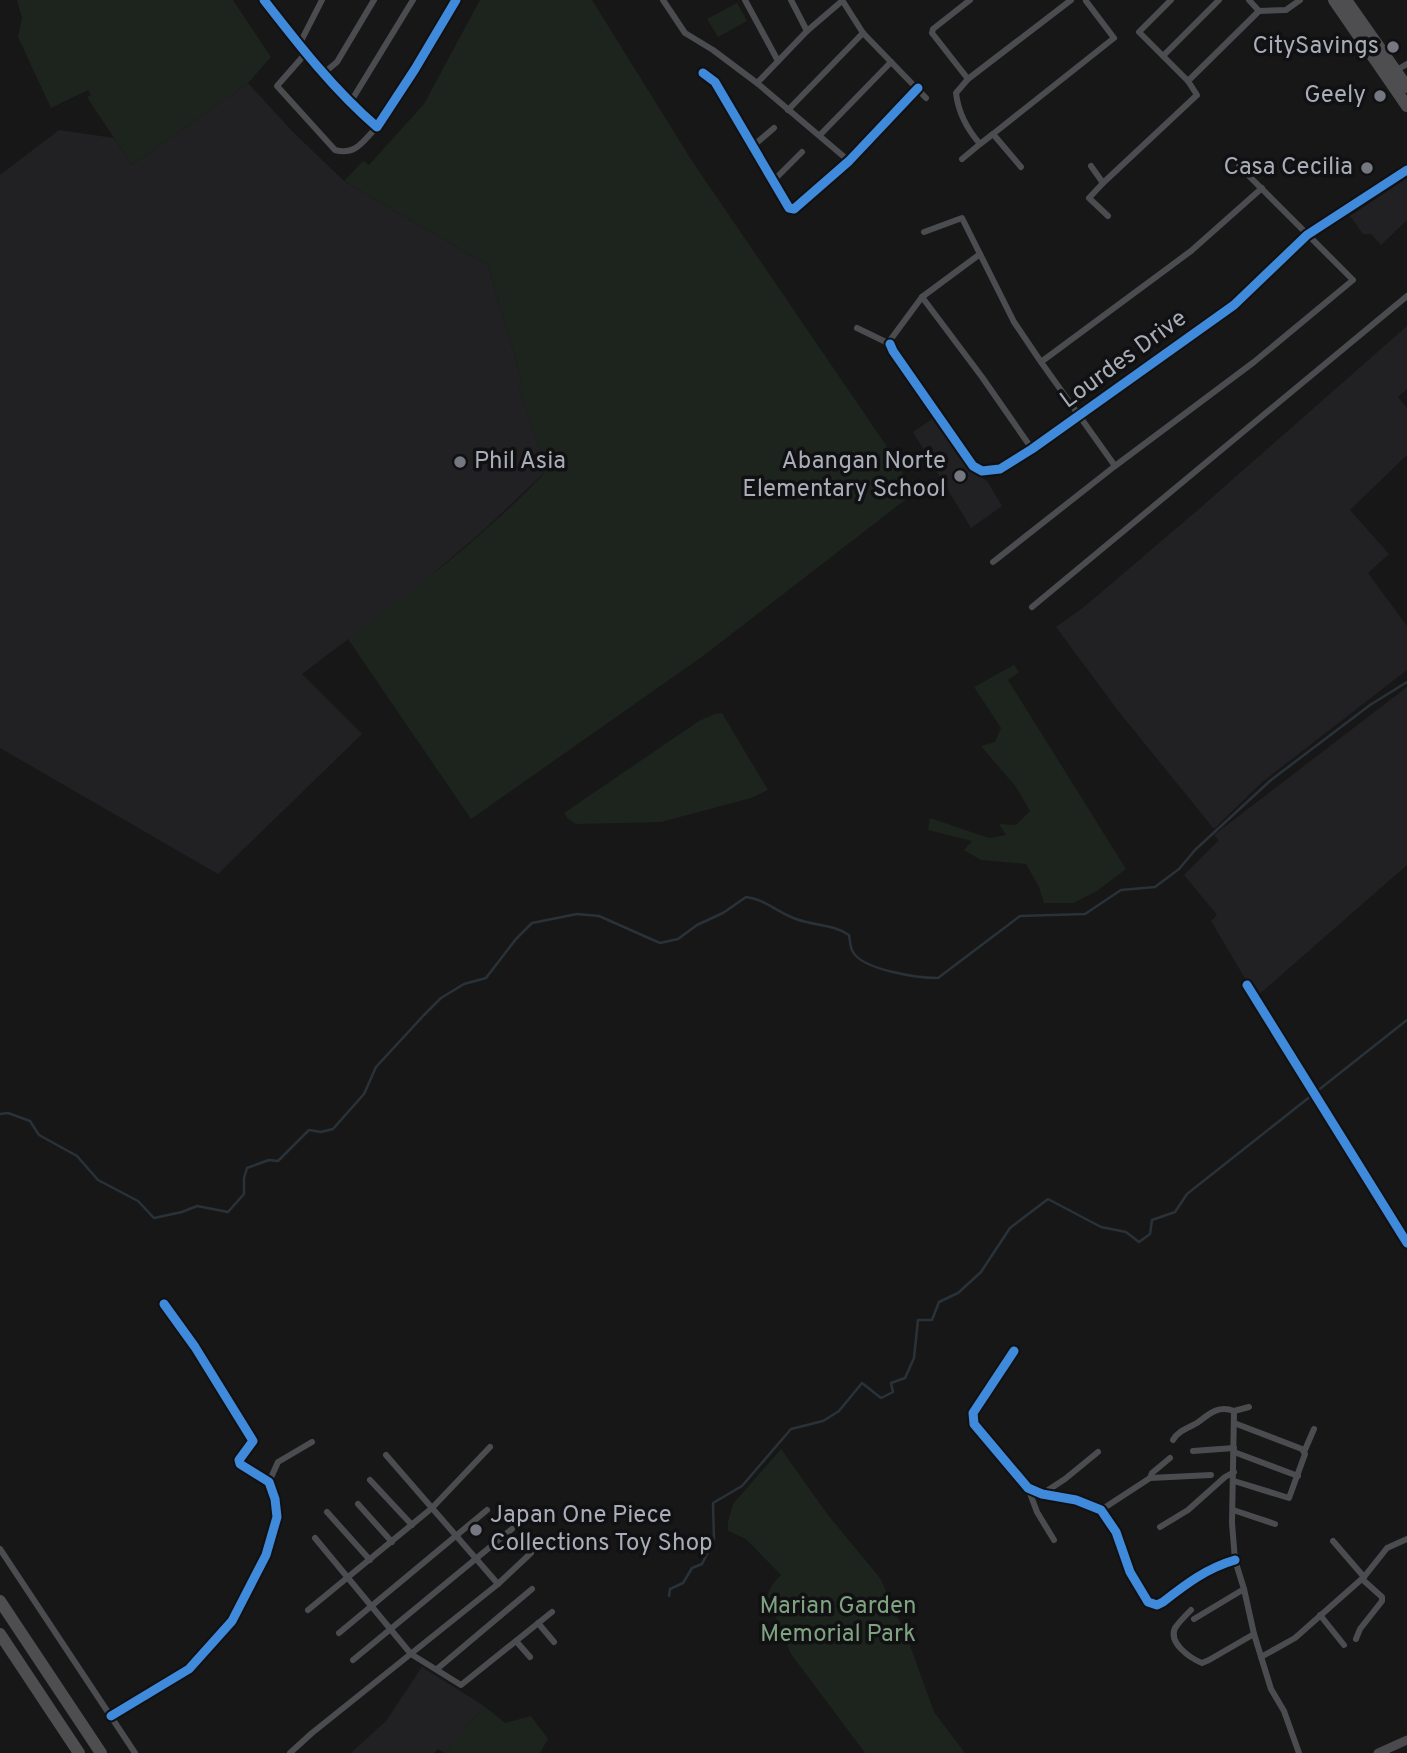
<svg xmlns="http://www.w3.org/2000/svg" width="1407" height="1753" viewBox="0 0 1407 1753" font-family="Overpass,sans-serif">
<rect width="100%" height="100%" fill="#171717"/>
<g fill="#212123">
<polygon points="248,83 292,131 344,181 488,265 522,381 519,386 547,470 484,530 416,588 302,674 362,734 218,874 0,748 0,175 59,130 114,138 132,165"/>
<polygon points="1407,178 1407,220 1381,245 1371,234 1363,234 1350,216"/>
<polygon points="1407,326 1407,389 1398,397 1407,408 1407,455 1350,510 1389,554 1368,573 1407,626 1407,670 1261,783 1214,829 1119,712 1056,627 1084,607 1199,509"/>
<polygon points="935,417 972,471 987,481 1002,506 971,528 913,432"/>
<polygon points="1407,687 1407,865 1256,997 1211,921 1217,915 1184,875 1219,840 1214,835"/>
<polygon points="422,1667 484,1706 445,1753 438,1749 434,1753 351,1753 386,1721"/>
</g>
<g fill="#1d241e">
<polygon points="17,0 233,0 271,57 248,83 132,165 87,97 91,95 88,90 51,108 18,37 22,18"/>
<path d="M 480,0 L 592,0 L 692,161 L 894,457 L 914,493 L 703,656 L 471,819 L 348,639 C 417,587 488,534 547,470 L 519,386 L 522,381 L 488,265 L 344,181 L 363,161 L 369,165 L 424,104 Z"/>
<polygon points="737,3 747,21 718,37 707,19"/>
<polygon points="1014,665 1019,672 1008,680 1126,869 1097,891 1073,903 1044,903 1039,887 1026,864 981,860 964,850 972,841 928,830 930,818 989,838 1006,835 999,824 1016,825 1030,811 1016,787 981,746 995,742 1001,728 974,687"/>
<polygon points="722,713 768,790 751,798 661,822 576,824 568,819 564,813 699,721 715,714"/>
<polygon points="781,1449 828,1515 880,1578 908,1640 934,1712 965,1753 865,1753 791,1654 767,1596 772,1585 781,1575 746,1539 728,1531 728,1522 733,1504"/>
<polygon points="484,1706 505,1723 531,1716 548,1739 540,1753 445,1753"/>
</g>
<g fill="none" stroke-linecap="round" stroke-linejoin="round">
<g stroke="#2a3239" stroke-width="2.5">
<path d="M 0,1114 L 8,1113 L 30,1121 L 39,1135 L 77,1156 L 98,1180 L 138,1201 L 154,1218 L 182,1212 L 197,1206 L 228,1212 L 244,1194 L 244,1178 L 247,1168 L 269,1160 L 278,1161 L 309,1130 L 321,1132 L 333,1129 L 364,1094 L 376,1067 L 424,1015 L 441,998 L 464,984 L 486,978 L 516,939 L 532,923 L 577,914 L 599,916 L 660,943 L 678,939 L 697,925 L 723,913 L 746,897 C 765,899 778,913 796,919 C 815,926 833,924 849,935 C 850,940 850,948 853,952 C 863,970 918,978 938,978 L 1020,916 L 1085,914 L 1121,890 L 1155,887 L 1179,869 L 1195,850 L 1271,780 L 1370,705 L 1407,682"/>
<polyline points="669,1596 670,1589 683,1583 692,1568 702,1564 714,1540 713,1503 742,1486 791,1429 823,1421 839,1411 862,1383 881,1398 893,1392 891,1383 905,1378 914,1358 918,1320 932,1320 939,1302 958,1293 981,1272 1010,1228 1048,1199 1101,1227 1126,1232 1139,1242 1150,1234 1152,1220 1175,1212 1187,1194 1407,1020"/>
</g>
<g stroke="#4b4c50" stroke-width="6">
<path d="M 264,0 C 299,45 334,90 377,127 L 415,69 L 456,0"/>
<polyline points="663,0 685,33 713,50 757,83 849,161"/>
<polyline points="745,0 778,61"/>
<polyline points="791,0 807,31"/>
<polyline points="842,0 863,33 926,98"/>
<polyline points="970,0 933,29 932,33 968,79 1071,0"/>
<polyline points="1171,0 1139,32 1188,81 1259,11"/>
<polyline points="1249,0 1259,11 1286,10 1300,0"/>
<polyline points="299,45 322,0"/>
<path d="M 306,53 L 277,86 L 335,150 C 356,156 363,141 377,127"/>
<polyline points="1163,56 1219,0"/>
<polyline points="1395,71 1407,64"/>
<polyline points="325,72 337,62 374,0"/>
<polyline points="703,73 715,82 789,208 794,209 849,161 918,88"/>
<path d="M 968,79 L 956,93 C 958,111 967,129 980,144 L 993,134"/>
<polyline points="757,83 807,31 842,1"/>
<polyline points="350,103 413,0"/>
<polyline points="788,110 863,33"/>
<polyline points="820,135 891,62"/>
<polyline points="753,146 774,128"/>
<polyline points="962,159 980,144"/>
<polyline points="1091,166 1103,183 1197,95 1188,81"/>
<polyline points="1021,167 993,134 1114,38 1086,1"/>
<polyline points="773,181 802,152"/>
<polyline points="1103,183 1089,198 1108,216"/>
<polyline points="924,232 962,218 1014,322 1041,362 1191,251 1262,188"/>
<polyline points="922,297 982,377 1032,449"/>
<polyline points="857,328 890,344"/>
<polyline points="890,344 893,351 973,466 982,471 1000,469 1032,449 1234,305 1307,235 1407,170"/>
<polyline points="890,344 891,339 922,297 980,254"/>
<polyline points="1041,362 1115,466 1254,362 1353,280 1239,166"/>
<polyline points="993,562 1115,466"/>
<polyline points="1032,607 1407,296"/>
<polyline points="1247,985 1407,1243"/>
<path d="M 1014,1351 L 973,1413 L 974,1424 L 1028,1488 L 1042,1494 L 1076,1500 L 1101,1510 L 1116,1532 L 1130,1572 L 1148,1602 L 1157,1605 L 1163,1602 C 1186,1584 1207,1568 1235,1560"/>
<polyline points="1249,1407 1234,1411 1232,1523 1235,1560 1244,1589 1254,1634 1271,1689 1284,1711 1299,1753"/>
<polyline points="1234,1423 1302,1449 1305,1454 1289,1498 1234,1481"/>
<path d="M 1173,1440 C 1178,1431 1188,1428 1197,1423 C 1209,1414 1218,1405 1234,1411"/>
<polyline points="1193,1451 1234,1448"/>
<polyline points="1234,1452 1298,1476"/>
<polyline points="1304,1452 1314,1429"/>
<polyline points="386,1455 498,1584"/>
<polyline points="1150,1478 1152,1473 1170,1458"/>
<polyline points="370,1480 412,1525"/>
<polyline points="269,1482 278,1462 312,1442"/>
<polyline points="1028,1488 1037,1512 1054,1540"/>
<polyline points="1042,1494 1065,1479 1098,1452"/>
<polyline points="358,1504 392,1542"/>
<polyline points="1101,1510 1150,1478 1211,1475"/>
<polyline points="1233,1510 1275,1524"/>
<polyline points="327,1512 370,1560"/>
<polyline points="1160,1527 1188,1510 1225,1477 1234,1472"/>
<polyline points="315,1538 411,1654 461,1685 552,1612"/>
<polyline points="0,1549 135,1753"/>
<polyline points="1364,1577 1387,1548 1407,1539"/>
<polyline points="308,1610 432,1508 490,1447"/>
<path d="M 1191,1610 C 1186,1615 1179,1622 1175,1628 C 1168,1643 1190,1658 1202,1663 L 1209,1660 L 1254,1634"/>
<polyline points="1320,1615 1344,1645"/>
<polyline points="1194,1619 1244,1589"/>
<polyline points="538,1623 554,1642"/>
<polyline points="339,1633 487,1510"/>
<polyline points="1356,1639 1360,1629 1382,1601 1382,1597 1362,1579"/>
<polyline points="516,1641 530,1657"/>
<polyline points="1261,1657 1295,1638 1364,1577 1333,1541"/>
<polyline points="353,1660 512,1529"/>
<polyline points="437,1669 532,1589"/>
<polyline points="111,1716 189,1669 232,1621 266,1555 277,1517 275,1499 269,1482 240,1464 239,1460 253,1441 195,1347 164,1304"/>
<polyline points="290,1753 312,1733 498,1584 531,1553"/>
</g>
<polyline stroke="#4a4a4e" stroke-width="9" points="1378,1753 1407,1740"/>
<g stroke="#4e4e51" stroke-width="12">
<polyline points="1334,0 1407,106"/>
<polyline points="1346,0 1407,87"/>
<polyline points="0,1601 101,1753"/>
<polyline points="0,1634 79,1753"/>
</g>
<defs>
<g id="cycleway">
<path d="M 264,0 C 299,45 334,90 377,127 L 415,69 L 456,0"/>
<polyline points="703,73 715,82 789,208 794,209 849,161 918,88"/>
<polyline points="890,344 893,351 973,466 982,471 1000,469 1032,449 1234,305 1307,235 1407,170"/>
<polyline points="1247,985 1407,1243"/>
<path d="M 1014,1351 L 973,1413 L 974,1424 L 1028,1488 L 1042,1494 L 1076,1500 L 1101,1510 L 1116,1532 L 1130,1572 L 1148,1602 L 1157,1605 L 1163,1602 C 1186,1584 1207,1568 1235,1560"/>
<polyline points="111,1716 189,1669 232,1621 266,1555 277,1517 275,1499 269,1482 240,1464 239,1460 253,1441 195,1347 164,1304"/>
</g>
</defs>
<use href="#cycleway" stroke="#111113" stroke-width="13"/>
<use href="#cycleway" stroke="#408adc" stroke-width="9"/>
</g>
<g fill="#757880" stroke="#111113" stroke-width="2.5">
<circle cx="1393" cy="47" r="7"/>
<circle cx="1380" cy="96" r="7"/>
<circle cx="1367" cy="168" r="7"/>
<circle cx="460" cy="462" r="7"/>
<circle cx="960" cy="476" r="7"/>
<circle cx="476" cy="1530" r="7"/>
</g>
<g text-anchor="middle" dominant-baseline="central" stroke-width="7" stroke-linejoin="round" paint-order="stroke">
<g font-size="24" fill="#a8adb8" stroke="#111113" text-anchor="end">
<text x="1379" y="47">CitySavings</text>
<text x="1366" y="96">Geely</text>
<text x="1353" y="168">Casa Cecilia</text>
<text x="474" y="462" text-anchor="start">Phil Asia</text>
<text x="946" y="462">Abangan Norte<tspan x="946" dy="28">Elementary School</tspan></text>
<text x="490" y="1516" text-anchor="start">Japan One Piece<tspan x="490" dy="28">Collections Toy Shop</tspan></text>
</g>
<g font-size="24" fill="#a8adb8" stroke="#111113">
<text transform="translate(1124 360) rotate(-36)">Lourdes Drive</text>
</g>
<g font-size="24" fill="#7fa381" stroke="#111113">
<text x="838" y="1607">Marian Garden<tspan x="838" dy="28">Memorial Park</tspan></text>
</g>
</g>
</svg>
